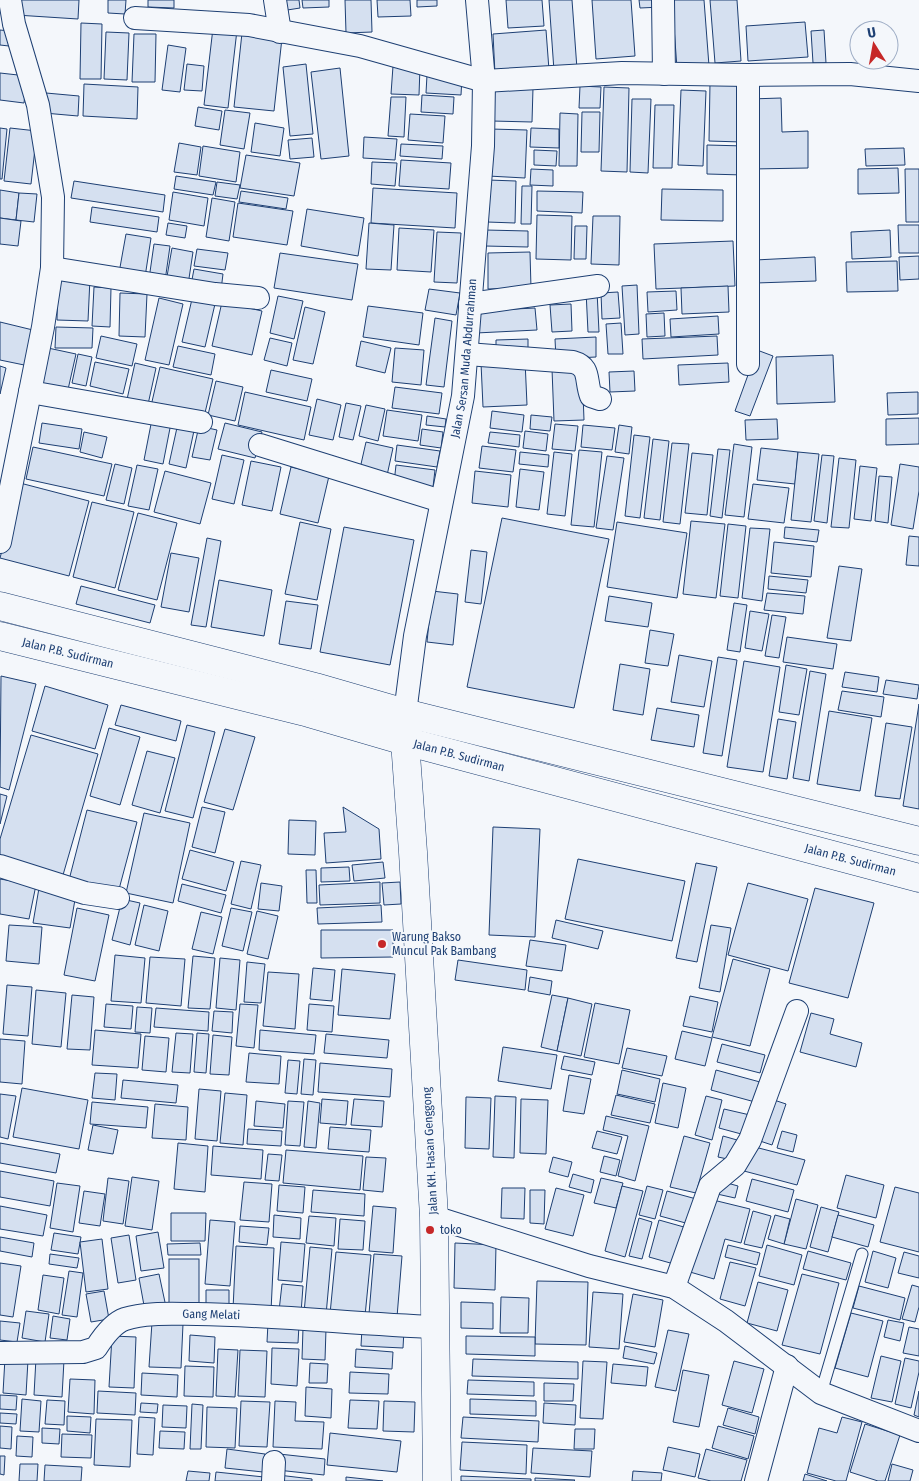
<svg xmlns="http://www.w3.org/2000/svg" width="919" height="1481" viewBox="0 0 919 1481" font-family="'Fira Sans Condensed',sans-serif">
<rect width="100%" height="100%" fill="#f4f7fb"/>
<g fill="#d5e0f0" stroke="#1d3f73">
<polygon points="17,0 79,0 78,19 16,15"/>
<polygon points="108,0 126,0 125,14 108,13"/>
<polygon points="148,0 174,0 174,8 148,7"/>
<polygon points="280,0 299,0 300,8 281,11"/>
<polygon points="302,0 329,0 329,7 303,8"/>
<polygon points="345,0 371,0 372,32 346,33"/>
<polygon points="377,0 410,0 411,16 378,17"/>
<polygon points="417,0 437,0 437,6 417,7"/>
<polygon points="506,0 542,0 544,26 508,28"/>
<polygon points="549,0 572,0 577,69 554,71"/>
<polygon points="592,0 631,0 635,56 596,59"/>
<polygon points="639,0 661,0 662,7 640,8"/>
<polygon points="672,0 704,0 709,66 677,68"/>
<polygon points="710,0 737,0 741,61 715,63"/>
<polygon points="805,22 808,57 748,61 746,26"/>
<polygon points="81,23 102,24 101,79 80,79"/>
<polygon points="213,28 237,30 228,108 204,105"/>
<polygon points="0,30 10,31 9,46 0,45"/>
<polygon points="546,30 549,70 495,74 493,34"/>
<polygon points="824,30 826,63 813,63 811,31"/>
<polygon points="106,32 129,33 127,80 104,79"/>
<polygon points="242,33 282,38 274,111 234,107"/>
<polygon points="134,34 156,34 155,82 132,82"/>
<polygon points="168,45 186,48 180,92 162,90"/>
<polygon points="187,64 204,66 202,91 184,90"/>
<polygon points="306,64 313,134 290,136 283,67"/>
<polygon points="393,66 420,67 419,95 391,94"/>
<polygon points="340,68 349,156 321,159 311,72"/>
<polygon points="0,73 27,76 24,103 0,100"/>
<polygon points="427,75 462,77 461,95 426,93"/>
<polygon points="710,83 743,85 742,142 709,141"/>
<polygon points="84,84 138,87 137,119 83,116"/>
<polygon points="580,86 601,87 600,108 579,108"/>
<polygon points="493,87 533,88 532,122 492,121"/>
<polygon points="604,87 629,88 627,172 601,171"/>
<polygon points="681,90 706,91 703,166 678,165"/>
<polygon points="46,93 79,96 78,116 44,113"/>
<polygon points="422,95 454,97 453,114 421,112"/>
<polygon points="391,97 406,97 404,137 388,136"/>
<polygon points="781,98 782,132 808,131 808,168 752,169 750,99"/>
<polygon points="632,99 651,99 648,173 630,172"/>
<polygon points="655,105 674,105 672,168 653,168"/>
<polygon points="198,107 222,111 219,130 195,126"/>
<polygon points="225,110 250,113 244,149 220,145"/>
<polygon points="582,112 600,112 599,152 581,152"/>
<polygon points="560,113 578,114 577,166 559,166"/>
<polygon points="410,114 445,116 443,143 408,140"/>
<polygon points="255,123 284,128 280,156 251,152"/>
<polygon points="0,128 7,129 2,179 0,179"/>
<polygon points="10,128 37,131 31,184 4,181"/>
<polygon points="531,128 559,129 559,148 530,147"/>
<polygon points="490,129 527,130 525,178 488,176"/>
<polygon points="364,137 397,139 395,160 363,158"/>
<polygon points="312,138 314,157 290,159 288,140"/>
<polygon points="179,143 201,147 197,175 174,172"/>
<polygon points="401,144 443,146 442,159 400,156"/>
<polygon points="707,145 745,146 744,175 707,174"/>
<polygon points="203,146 240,152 236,182 199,176"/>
<polygon points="904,148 905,165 866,166 865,149"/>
<polygon points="534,150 557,151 556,166 534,165"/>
<polygon points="246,155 300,163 294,196 240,188"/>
<polygon points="401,160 451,163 449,189 399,186"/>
<polygon points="372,162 397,163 395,186 371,184"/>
<polygon points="898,168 899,193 858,194 858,169"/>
<polygon points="531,169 553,170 553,186 530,185"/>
<polygon points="905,169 919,169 919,222 906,222"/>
<polygon points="176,176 216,182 213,195 174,189"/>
<polygon points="488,180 516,181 515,223 487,222"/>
<polygon points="74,181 165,195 163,212 71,198"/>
<polygon points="217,182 240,185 237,199 215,196"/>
<polygon points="522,186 532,186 531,224 521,224"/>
<polygon points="373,188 457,193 455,228 371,223"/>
<polygon points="662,189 723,190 723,221 661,220"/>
<polygon points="0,190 19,193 16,220 0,218"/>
<polygon points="241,191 288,198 286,209 239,202"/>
<polygon points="537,191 583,192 582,213 537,211"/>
<polygon points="173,192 208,198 204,226 169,220"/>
<polygon points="19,193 37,194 34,222 16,220"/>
<polygon points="212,198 235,202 229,241 206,237"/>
<polygon points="238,203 293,211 287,245 233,237"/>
<polygon points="92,207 159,217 157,232 90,222"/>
<polygon points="307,209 364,218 358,256 301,246"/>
<polygon points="537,215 572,216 571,260 536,259"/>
<polygon points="593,216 620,216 619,265 591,264"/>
<polygon points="0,218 21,221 18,246 0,244"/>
<polygon points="168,223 187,226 185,238 166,235"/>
<polygon points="369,223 394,225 391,270 366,269"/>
<polygon points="898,225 919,225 919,253 899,253"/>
<polygon points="575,226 587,226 586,259 574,259"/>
<polygon points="399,228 434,230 431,272 397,270"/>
<polygon points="485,230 528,231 528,247 485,246"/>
<polygon points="890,230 891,257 852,259 851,232"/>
<polygon points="437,232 461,233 457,283 434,282"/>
<polygon points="126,234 151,238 145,277 119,273"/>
<polygon points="733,241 735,286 656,289 654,244"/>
<polygon points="154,244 170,246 165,281 149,279"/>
<polygon points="172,248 193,252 188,285 166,282"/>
<polygon points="197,249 228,253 225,270 194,266"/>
<polygon points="530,252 531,288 488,289 488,253"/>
<polygon points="280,253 358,264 352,300 274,288"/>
<polygon points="919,256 919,279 900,280 899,257"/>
<polygon points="815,257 816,281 756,283 755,260"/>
<polygon points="897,261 898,291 847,292 846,262"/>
<polygon points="194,269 223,274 221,290 191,285"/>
<polygon points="58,277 90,278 88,321 57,320"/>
<polygon points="637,285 639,334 625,335 622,286"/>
<polygon points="728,286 729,312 682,314 681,288"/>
<polygon points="94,287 111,288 110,327 92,326"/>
<polygon points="429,289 460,293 456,315 425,310"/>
<polygon points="586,291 597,291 599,332 588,332"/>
<polygon points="676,291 677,310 648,312 647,292"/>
<polygon points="618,292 620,318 602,319 601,293"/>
<polygon points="120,293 147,294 145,337 119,336"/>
<polygon points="278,296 303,301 294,339 270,333"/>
<polygon points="159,298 183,304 169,365 145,360"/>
<polygon points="192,299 215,304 205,347 182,342"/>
<polygon points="222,302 262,311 252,355 212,346"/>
<polygon points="571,304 572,331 552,332 550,305"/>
<polygon points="368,306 423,313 419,345 363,337"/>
<polygon points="305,307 325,312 313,364 293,360"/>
<polygon points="535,308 537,330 476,333 475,311"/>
<polygon points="664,313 665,336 647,337 646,314"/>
<polygon points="718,316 719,334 671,337 670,319"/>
<polygon points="435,318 452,321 444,387 426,385"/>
<polygon points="0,322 37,331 29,366 0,360"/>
<polygon points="621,323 623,354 608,354 606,324"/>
<polygon points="56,327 93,328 92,348 55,348"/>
<polygon points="101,336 137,344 132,366 96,358"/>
<polygon points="717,336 718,355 643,359 642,339"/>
<polygon points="596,337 596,357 556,359 555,339"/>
<polygon points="270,338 292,343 287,366 264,360"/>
<polygon points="528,339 528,350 496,352 496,340"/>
<polygon points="361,341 391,348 385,373 356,366"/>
<polygon points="178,346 215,354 211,375 173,367"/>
<polygon points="48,348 76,354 67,394 39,388"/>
<polygon points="395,348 424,350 421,385 392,382"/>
<polygon points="757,350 773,356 750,416 735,411"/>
<polygon points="78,354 92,357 86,386 72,383"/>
<polygon points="833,355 835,402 777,404 776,357"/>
<polygon points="525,360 527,405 483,407 481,363"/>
<polygon points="95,362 129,369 123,394 90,386"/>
<polygon points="135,363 156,368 147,409 126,404"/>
<polygon points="728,363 729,382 679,385 678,365"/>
<polygon points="0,366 6,368 0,394"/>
<polygon points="160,367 213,379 204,417 151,406"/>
<polygon points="582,367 584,420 554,421 552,369"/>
<polygon points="271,370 312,379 307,401 266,392"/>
<polygon points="634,371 635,391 610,392 609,372"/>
<polygon points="216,381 243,387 235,421 208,415"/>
<polygon points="395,387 442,393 439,414 392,408"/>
<polygon points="245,392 311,407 304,440 238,425"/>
<polygon points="918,392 918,414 888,415 887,393"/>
<polygon points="317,399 341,405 333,440 309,435"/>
<polygon points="346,403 361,406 353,440 339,437"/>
<polygon points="366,405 385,409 378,441 359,436"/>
<polygon points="387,410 422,415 418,441 383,436"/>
<polygon points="492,411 524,415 522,432 490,428"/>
<polygon points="531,415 552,417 550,431 530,429"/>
<polygon points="427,416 446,419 445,427 426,425"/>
<polygon points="919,418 919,444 886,445 886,419"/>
<polygon points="152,419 171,423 163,464 144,460"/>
<polygon points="777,419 778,439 746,440 745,420"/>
<polygon points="42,423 82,429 79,449 39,443"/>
<polygon points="178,423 195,426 186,468 169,464"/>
<polygon points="225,423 262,432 255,458 218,449"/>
<polygon points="555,424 578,426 575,451 552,449"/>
<polygon points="583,425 615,428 612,450 581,447"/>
<polygon points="619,425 632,427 629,454 615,452"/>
<polygon points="199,426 217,430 210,460 192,457"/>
<polygon points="422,429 443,432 441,448 420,445"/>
<polygon points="525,431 548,434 546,451 523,448"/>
<polygon points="84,432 107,437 102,458 80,452"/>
<polygon points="490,432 520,435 519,447 488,443"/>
<polygon points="634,435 650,437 640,518 625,516"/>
<polygon points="653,439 669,441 660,520 644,518"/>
<polygon points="366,442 393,448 386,480 359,473"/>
<polygon points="672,443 689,444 680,524 663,522"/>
<polygon points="734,444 752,447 744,517 725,515"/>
<polygon points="397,445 440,451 437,467 395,461"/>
<polygon points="482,446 516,450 513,472 479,468"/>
<polygon points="33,447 112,464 104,496 26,479"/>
<polygon points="761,448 798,452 795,484 757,480"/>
<polygon points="718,449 730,450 722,518 710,516"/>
<polygon points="579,450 602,452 594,527 571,525"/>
<polygon points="520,452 549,455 548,467 519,464"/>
<polygon points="554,452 572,454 565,516 547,514"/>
<polygon points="798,452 819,454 811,522 791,520"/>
<polygon points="692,453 713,455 707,515 685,513"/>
<polygon points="222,455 244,460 234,504 212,499"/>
<polygon points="822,455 834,456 827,523 814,521"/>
<polygon points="607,456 624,458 613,530 596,528"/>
<polygon points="839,458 856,460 849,528 831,527"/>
<polygon points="251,461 281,467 272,511 242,505"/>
<polygon points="115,464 132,468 124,504 106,500"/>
<polygon points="900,464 919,467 919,491 913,529 891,525"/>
<polygon points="137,465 158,469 149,510 128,506"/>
<polygon points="396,465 435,470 433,487 394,483"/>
<polygon points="860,466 877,468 871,521 854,519"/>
<polygon points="291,467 329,476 318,523 280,514"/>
<polygon points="520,469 544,472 539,510 516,507"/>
<polygon points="165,471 211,483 200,524 154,512"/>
<polygon points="475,471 511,475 508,507 472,503"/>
<polygon points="879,476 892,477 888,523 875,521"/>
<polygon points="20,483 89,501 69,576 0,558"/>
<polygon points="753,484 789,488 784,523 748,519"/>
<polygon points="92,502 134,512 115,588 73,577"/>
<polygon points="138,513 177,523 157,600 118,590"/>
<polygon points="502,518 609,539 574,708 467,687"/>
<polygon points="691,521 725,524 716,598 683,594"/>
<polygon points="300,522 331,529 317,600 285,594"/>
<polygon points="617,522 687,533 677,598 607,587"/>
<polygon points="728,524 746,526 738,598 720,596"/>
<polygon points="344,527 414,540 390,665 320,652"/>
<polygon points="785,527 819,530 817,542 784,538"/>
<polygon points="750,528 770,529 762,601 742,598"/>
<polygon points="909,536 919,537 919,566 906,565"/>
<polygon points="207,538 221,541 206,627 191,625"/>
<polygon points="774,542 814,546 811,577 771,573"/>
<polygon points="471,550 487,552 481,604 465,602"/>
<polygon points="171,553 199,558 189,612 161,607"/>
<polygon points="839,566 862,569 851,641 827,638"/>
<polygon points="769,576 808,580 806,593 768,589"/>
<polygon points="219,580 272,590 264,636 211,627"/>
<polygon points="81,586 155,605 150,623 76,604"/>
<polygon points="432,591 458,594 453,645 427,642"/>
<polygon points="767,593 805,596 803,614 764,610"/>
<polygon points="609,596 652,603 648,627 605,621"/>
<polygon points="286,601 318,605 311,649 279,644"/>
<polygon points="734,603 747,605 740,652 727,650"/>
<polygon points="750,611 769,614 762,651 745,648"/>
<polygon points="772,615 786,617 779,658 765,656"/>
<polygon points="650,630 674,634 668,666 645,663"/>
<polygon points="787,637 837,644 833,669 783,662"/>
<polygon points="679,655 712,661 704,707 671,702"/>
<polygon points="718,657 737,660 722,756 703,753"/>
<polygon points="744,661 780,667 763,772 727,767"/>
<polygon points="620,664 650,669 643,715 613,710"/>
<polygon points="786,665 807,669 799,715 779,712"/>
<polygon points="810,671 826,674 809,781 793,778"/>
<polygon points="845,672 879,677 877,692 842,687"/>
<polygon points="1,676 36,684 9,790 0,787"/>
<polygon points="886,680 919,685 917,699 883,694"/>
<polygon points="45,686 108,705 95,749 32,731"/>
<polygon points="842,691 884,697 881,717 838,710"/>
<polygon points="919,704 919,809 903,806"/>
<polygon points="121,705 181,721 176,741 115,725"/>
<polygon points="657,708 699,715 694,747 651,740"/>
<polygon points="829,711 872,718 860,791 817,784"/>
<polygon points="778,719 796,722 787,779 769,776"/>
<polygon points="886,723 912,727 900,799 875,796"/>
<polygon points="187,725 215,732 193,818 165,811"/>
<polygon points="109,728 140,737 120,805 90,796"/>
<polygon points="225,729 255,737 233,810 204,802"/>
<polygon points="31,735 98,754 63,875 0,857 0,839"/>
<polygon points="147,751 175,758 160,813 132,805"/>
<polygon points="0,794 7,796 0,824"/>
<polygon points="202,807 225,812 215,853 192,847"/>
<polygon points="343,807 379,829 381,859 326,863 324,833 346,832"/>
<polygon points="87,810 137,822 118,893 69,880"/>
<polygon points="144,813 190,823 173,903 126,893"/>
<polygon points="289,820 316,821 315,855 288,854"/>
<polygon points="493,827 540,829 535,937 489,935"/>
<polygon points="190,850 234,862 226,891 182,879"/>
<polygon points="578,859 685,881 672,941 565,919"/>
<polygon points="241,861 261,865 251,909 231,904"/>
<polygon points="383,862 385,878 354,881 352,865"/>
<polygon points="696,863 717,867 697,962 676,958"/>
<polygon points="349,867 350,881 321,882 321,868"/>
<polygon points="306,870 316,870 317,903 307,903"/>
<polygon points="0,879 36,885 29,919 0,914"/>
<polygon points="380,882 380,903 320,905 319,885"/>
<polygon points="400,882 401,904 384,905 382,883"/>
<polygon points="261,883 282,886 279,911 258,909"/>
<polygon points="748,883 808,899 788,971 728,955"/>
<polygon points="182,884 226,895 221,913 178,901"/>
<polygon points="39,888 76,894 70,928 33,923"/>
<polygon points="815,888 874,903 848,998 789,983"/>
<polygon points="122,899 140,903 130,945 112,940"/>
<polygon points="144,905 168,911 159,951 135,945"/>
<polygon points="381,905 382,922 318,924 317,908"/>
<polygon points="77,908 109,915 95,981 64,975"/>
<polygon points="231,908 252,912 243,951 222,946"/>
<polygon points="257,911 278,916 268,959 247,954"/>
<polygon points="201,912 222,917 213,954 192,949"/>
<polygon points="556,920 603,931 598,949 552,938"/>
<polygon points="9,925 42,927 39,964 6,961"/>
<polygon points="711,925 731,928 720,992 699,988"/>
<polygon points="321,930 393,930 393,957 321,958"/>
<polygon points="530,940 566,945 562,971 526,966"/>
<polygon points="115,955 145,958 141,1003 111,1001"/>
<polygon points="193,956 215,958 210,1009 188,1008"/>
<polygon points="150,957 185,959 181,1006 146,1003"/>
<polygon points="220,958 240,960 236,1010 216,1008"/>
<polygon points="733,959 770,969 750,1046 712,1037"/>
<polygon points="458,960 527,970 525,990 455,980"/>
<polygon points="247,962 265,964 261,1003 244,1002"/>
<polygon points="313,968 335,970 332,1001 310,999"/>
<polygon points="342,969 395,974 390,1019 338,1015"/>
<polygon points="268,972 299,974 295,1029 263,1026"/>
<polygon points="530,977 552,981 550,995 528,991"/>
<polygon points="7,985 32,987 28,1036 3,1034"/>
<polygon points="36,990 66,993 61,1047 32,1044"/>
<polygon points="72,995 94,997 90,1050 67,1049"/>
<polygon points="552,995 568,998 557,1051 541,1047"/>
<polygon points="690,996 718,1002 712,1032 683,1026"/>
<polygon points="568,998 592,1004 581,1056 557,1051"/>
<polygon points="595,1003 630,1010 619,1064 584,1057"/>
<polygon points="106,1004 133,1006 131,1029 104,1027"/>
<polygon points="240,1004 258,1005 254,1048 236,1046"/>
<polygon points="309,1004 334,1006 332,1032 307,1030"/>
<polygon points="137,1007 152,1008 150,1033 135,1032"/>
<polygon points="156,1008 209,1012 208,1031 154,1027"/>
<polygon points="214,1011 233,1012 232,1033 212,1031"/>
<polygon points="811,1013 834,1019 830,1034 862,1043 856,1067 800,1052"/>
<polygon points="95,1030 141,1034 138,1068 92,1065"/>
<polygon points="260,1030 316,1035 314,1054 259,1050"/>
<polygon points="682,1031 712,1038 705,1066 675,1059"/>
<polygon points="176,1033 193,1034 190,1073 172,1072"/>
<polygon points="197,1033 209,1034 206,1073 194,1072"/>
<polygon points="326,1034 389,1040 387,1058 324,1053"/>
<polygon points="213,1035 232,1037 229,1075 210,1074"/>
<polygon points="145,1036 169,1038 166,1072 142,1070"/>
<polygon points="0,1039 25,1041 22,1084 0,1082"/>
<polygon points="722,1044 765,1055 760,1073 717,1062"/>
<polygon points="503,1047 557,1055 551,1089 498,1081"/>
<polygon points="627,1048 667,1056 662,1076 622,1068"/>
<polygon points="249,1053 281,1056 279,1084 246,1082"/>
<polygon points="564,1056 595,1062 592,1075 561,1069"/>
<polygon points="304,1059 316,1060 313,1095 301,1094"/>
<polygon points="288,1060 300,1061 297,1094 285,1093"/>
<polygon points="320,1063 392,1069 390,1097 318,1092"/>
<polygon points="622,1070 660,1079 655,1102 617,1094"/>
<polygon points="716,1070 760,1082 755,1102 711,1090"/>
<polygon points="95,1073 117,1074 115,1100 92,1098"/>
<polygon points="569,1075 591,1079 584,1114 563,1111"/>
<polygon points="123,1080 178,1085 176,1103 121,1098"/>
<polygon points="663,1083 686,1088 678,1128 655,1123"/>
<polygon points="22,1088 88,1100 79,1149 13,1137"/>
<polygon points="199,1089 221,1091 217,1141 195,1139"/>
<polygon points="225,1093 247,1095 243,1145 220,1143"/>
<polygon points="0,1094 16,1096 8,1139 0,1137"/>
<polygon points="616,1095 655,1104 650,1123 611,1115"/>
<polygon points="495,1096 516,1097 514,1158 493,1157"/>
<polygon points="706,1096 722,1100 712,1140 695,1135"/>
<polygon points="466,1097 491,1098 489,1149 465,1148"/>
<polygon points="768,1098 786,1104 772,1145 754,1139"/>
<polygon points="322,1099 348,1101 346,1125 320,1123"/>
<polygon points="354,1099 384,1101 382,1127 351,1125"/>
<polygon points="521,1099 548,1100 546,1154 520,1153"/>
<polygon points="256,1101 285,1104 283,1128 254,1126"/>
<polygon points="288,1101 304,1102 300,1146 285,1145"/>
<polygon points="308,1101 320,1103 316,1148 304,1147"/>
<polygon points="92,1102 148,1107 146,1128 90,1124"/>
<polygon points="155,1104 188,1107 186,1140 152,1138"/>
<polygon points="724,1109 750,1115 745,1135 719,1128"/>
<polygon points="606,1116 649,1126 635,1181 618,1176 628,1136 603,1130"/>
<polygon points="93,1125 118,1130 113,1154 88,1150"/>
<polygon points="330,1127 371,1130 369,1152 328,1149"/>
<polygon points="248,1129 282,1131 281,1146 247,1144"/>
<polygon points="597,1131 622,1137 617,1154 592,1148"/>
<polygon points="782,1131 797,1135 793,1152 777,1148"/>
<polygon points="684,1136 710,1143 696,1193 670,1187"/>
<polygon points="723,1136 737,1140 732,1160 718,1157"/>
<polygon points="0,1143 60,1154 56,1173 0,1163"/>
<polygon points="178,1143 208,1146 205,1192 174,1189"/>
<polygon points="213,1146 263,1150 261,1179 211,1175"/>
<polygon points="751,1146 805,1160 797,1185 744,1171"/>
<polygon points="286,1150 363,1156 360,1190 283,1183"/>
<polygon points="268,1154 282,1155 279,1181 265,1180"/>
<polygon points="604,1156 620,1160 616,1176 600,1172"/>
<polygon points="366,1157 386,1158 383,1192 363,1190"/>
<polygon points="553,1157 572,1162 568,1177 549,1172"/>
<polygon points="0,1171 54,1181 50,1206 0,1197"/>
<polygon points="573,1174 594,1180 591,1193 569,1187"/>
<polygon points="846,1175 884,1185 876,1218 837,1208"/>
<polygon points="132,1177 159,1181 152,1230 125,1226"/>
<polygon points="108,1178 129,1181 123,1224 103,1221"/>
<polygon points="601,1178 623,1183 616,1208 594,1203"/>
<polygon points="752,1179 794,1190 788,1212 746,1201"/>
<polygon points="720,1181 738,1186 735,1198 717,1194"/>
<polygon points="244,1182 272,1184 269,1222 240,1220"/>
<polygon points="57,1183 80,1186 73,1232 50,1228"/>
<polygon points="279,1185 305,1187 303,1213 277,1211"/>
<polygon points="622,1186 643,1191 625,1257 605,1251"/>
<polygon points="647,1186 663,1190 655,1219 639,1215"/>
<polygon points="895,1187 919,1193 919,1252 880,1242"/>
<polygon points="502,1188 525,1188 524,1219 501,1218"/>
<polygon points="556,1188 584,1195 573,1236 545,1229"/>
<polygon points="313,1190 365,1194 364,1216 311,1212"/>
<polygon points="530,1190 545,1190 544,1224 530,1223"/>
<polygon points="84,1191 105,1194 100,1226 79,1223"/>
<polygon points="667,1191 700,1200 693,1225 660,1216"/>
<polygon points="709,1199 750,1209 741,1243 725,1239 714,1279 690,1272"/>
<polygon points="796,1199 818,1205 806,1249 784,1244"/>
<polygon points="0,1206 47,1215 43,1236 0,1229"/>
<polygon points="373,1206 396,1208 393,1253 369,1251"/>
<polygon points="821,1207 839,1212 828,1252 810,1247"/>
<polygon points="753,1211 771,1216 762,1248 744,1244"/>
<polygon points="171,1213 206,1213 205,1241 171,1241"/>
<polygon points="274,1215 301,1218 300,1239 273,1237"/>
<polygon points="775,1215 790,1219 784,1244 768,1239"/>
<polygon points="838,1215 874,1225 868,1247 832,1237"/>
<polygon points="309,1216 336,1218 334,1246 306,1243"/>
<polygon points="639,1218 652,1222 642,1259 629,1256"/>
<polygon points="340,1219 365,1221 363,1250 338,1249"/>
<polygon points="210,1220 235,1222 230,1286 205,1284"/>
<polygon points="659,1220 691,1229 681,1266 649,1257"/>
<polygon points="240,1226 269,1228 267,1245 239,1242"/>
<polygon points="158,1232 164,1268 141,1271 136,1236"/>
<polygon points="54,1233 81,1237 78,1254 51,1250"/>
<polygon points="129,1235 136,1280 118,1283 111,1238"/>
<polygon points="0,1237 34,1243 32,1257 0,1251"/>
<polygon points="102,1239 108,1289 86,1292 80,1242"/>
<polygon points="281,1242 305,1244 302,1282 278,1280"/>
<polygon points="200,1243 201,1255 168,1255 167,1244"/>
<polygon points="455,1243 496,1245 495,1290 454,1288"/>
<polygon points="728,1245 760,1253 757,1265 725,1257"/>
<polygon points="767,1245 802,1255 794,1285 759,1276"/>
<polygon points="236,1246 274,1248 271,1311 233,1309"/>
<polygon points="310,1247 332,1249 326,1315 304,1313"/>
<polygon points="808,1251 851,1263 846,1280 803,1269"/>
<polygon points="873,1251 896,1258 888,1288 865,1282"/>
<polygon points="336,1252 371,1255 365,1316 330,1314"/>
<polygon points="904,1252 919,1256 919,1278 898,1273"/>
<polygon points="50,1254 79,1258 77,1268 49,1264"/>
<polygon points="374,1254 402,1256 397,1317 369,1314"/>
<rect x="169" y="1259" width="30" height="49"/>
<polygon points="730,1262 756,1268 745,1306 720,1299"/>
<polygon points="0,1263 21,1266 13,1317 0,1315"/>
<polygon points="69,1271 83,1273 77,1317 62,1315"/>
<polygon points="159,1274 166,1307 145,1311 139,1278"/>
<polygon points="802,1274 839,1283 820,1354 782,1345"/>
<polygon points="43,1275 64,1278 59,1314 38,1310"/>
<polygon points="537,1281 588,1282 586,1345 535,1344"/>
<polygon points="758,1282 788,1290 777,1331 747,1323"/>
<polygon points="282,1284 303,1286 301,1313 279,1311"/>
<polygon points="912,1285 919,1287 919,1307 915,1322 902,1319"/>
<polygon points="859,1286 905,1298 900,1320 853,1308"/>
<polygon points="206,1290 229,1290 229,1309 206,1310"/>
<polygon points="104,1291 109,1319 91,1322 86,1294"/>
<polygon points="593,1292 623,1294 619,1349 589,1347"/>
<polygon points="633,1294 663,1300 655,1347 624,1342"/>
<polygon points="501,1297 529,1298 528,1333 500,1333"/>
<polygon points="461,1302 493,1303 493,1329 461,1328"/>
<polygon points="26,1311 49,1314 45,1342 22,1338"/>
<polygon points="851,1313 883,1321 868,1377 835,1368"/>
<polygon points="53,1316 70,1319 67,1340 50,1338"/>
<polygon points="888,1320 904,1323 900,1341 884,1337"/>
<polygon points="0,1321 20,1323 17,1342 0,1340"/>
<polygon points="152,1322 183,1324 181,1368 149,1367"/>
<polygon points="268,1323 299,1325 298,1343 267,1342"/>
<polygon points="909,1327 919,1329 919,1356 903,1353"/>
<polygon points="303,1328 326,1329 325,1360 302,1359"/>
<polygon points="362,1328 404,1330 403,1348 361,1346"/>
<polygon points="668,1330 689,1334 676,1391 655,1387"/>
<polygon points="190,1335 215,1337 214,1363 189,1361"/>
<polygon points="112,1336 136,1337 134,1388 109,1387"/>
<polygon points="466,1336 535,1337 535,1356 466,1354"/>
<polygon points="625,1346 657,1353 654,1364 623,1358"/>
<polygon points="272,1348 299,1349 297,1386 271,1384"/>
<polygon points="218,1349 238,1350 235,1397 216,1396"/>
<polygon points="356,1349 393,1352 392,1369 355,1367"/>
<polygon points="240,1350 267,1351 265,1397 238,1396"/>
<polygon points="881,1356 901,1361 892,1402 871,1398"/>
<polygon points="5,1358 28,1360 26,1395 3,1393"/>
<polygon points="36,1358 64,1360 62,1397 34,1395"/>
<polygon points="905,1358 919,1361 919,1372 911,1408 895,1404"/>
<polygon points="473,1359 578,1362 578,1379 472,1376"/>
<polygon points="583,1361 607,1362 603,1419 580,1418"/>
<polygon points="734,1361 764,1369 752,1413 722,1405"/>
<polygon points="310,1363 328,1364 327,1383 309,1383"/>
<polygon points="613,1364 648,1367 646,1386 611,1383"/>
<polygon points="185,1366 214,1367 213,1397 184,1396"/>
<polygon points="683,1370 709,1375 699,1427 673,1422"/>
<polygon points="350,1372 389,1374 388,1394 349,1393"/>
<polygon points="142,1373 178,1375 177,1397 141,1395"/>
<polygon points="70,1379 95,1380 94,1414 68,1412"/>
<polygon points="468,1380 534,1382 534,1396 467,1394"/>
<polygon points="544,1383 574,1384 573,1401 544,1401"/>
<polygon points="306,1387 332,1389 331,1418 305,1416"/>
<polygon points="98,1391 136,1393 135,1415 97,1413"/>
<polygon points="919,1391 919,1417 914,1415"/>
<polygon points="0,1395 17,1396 16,1410 0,1409"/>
<polygon points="22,1399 41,1401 39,1432 20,1431"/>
<polygon points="470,1399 536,1401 536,1416 470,1414"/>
<polygon points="47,1400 65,1401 64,1425 45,1424"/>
<polygon points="350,1400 379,1401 377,1429 348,1428"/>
<polygon points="241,1401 270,1402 267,1447 239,1446"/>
<polygon points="275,1401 296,1402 295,1421 324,1422 322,1449 273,1447"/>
<polygon points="384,1401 415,1402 414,1432 383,1431"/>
<polygon points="141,1403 158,1404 157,1413 140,1412"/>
<polygon points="544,1403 576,1405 575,1425 543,1423"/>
<polygon points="192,1404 203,1405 201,1449 190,1449"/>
<polygon points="163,1405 187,1406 186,1428 162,1427"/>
<polygon points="207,1407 237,1408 235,1448 206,1447"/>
<polygon points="728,1408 759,1417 755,1434 723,1425"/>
<polygon points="0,1413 17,1414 16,1424 0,1423"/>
<polygon points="67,1416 91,1417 90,1433 67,1431"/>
<polygon points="139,1417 155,1418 153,1455 137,1454"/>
<polygon points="463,1417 539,1421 538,1442 461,1438"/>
<polygon points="842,1417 862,1422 846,1481 836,1481 807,1473 819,1428 837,1433"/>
<polygon points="96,1419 132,1420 130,1467 94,1465"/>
<polygon points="865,1424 900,1435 885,1481 878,1481 850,1472"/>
<polygon points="0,1426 12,1427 11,1449 0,1448"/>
<polygon points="718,1426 754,1436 748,1459 712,1448"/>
<polygon points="42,1428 60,1429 59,1444 42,1443"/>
<polygon points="575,1429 595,1429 594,1449 574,1449"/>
<polygon points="160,1431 185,1432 184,1449 159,1448"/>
<polygon points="330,1433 401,1441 397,1472 327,1465"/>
<polygon points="62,1434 92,1435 91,1458 61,1457"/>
<polygon points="17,1436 33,1437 32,1457 16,1456"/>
<polygon points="462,1442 527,1445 526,1474 460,1470"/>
<polygon points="668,1447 700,1454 695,1477 663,1470"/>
<polygon points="533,1448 592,1451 590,1477 531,1473"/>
<polygon points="227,1449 265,1454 263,1472 225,1468"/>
<polygon points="706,1449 747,1460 741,1481 711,1481 698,1478"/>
<polygon points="279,1454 325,1459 324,1475 277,1470"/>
<polygon points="0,1456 5,1456 4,1475 0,1474"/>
<polygon points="20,1464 38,1464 37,1481 19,1481"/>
<polygon points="892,1464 913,1470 910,1481 888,1481"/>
<polygon points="45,1465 82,1467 81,1481 44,1481"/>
<polygon points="188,1471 210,1473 209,1481 186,1481"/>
<polygon points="633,1471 662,1473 661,1481 632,1481"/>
<polygon points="216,1472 264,1477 263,1481 215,1481"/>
<polygon points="805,1474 827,1481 803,1481"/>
<polygon points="278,1475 312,1479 312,1481 277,1481"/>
<polygon points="461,1476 531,1479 531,1481 461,1481"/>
<polygon points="346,1477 383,1481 346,1481"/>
<polygon points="535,1478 575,1480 574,1481 535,1481"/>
</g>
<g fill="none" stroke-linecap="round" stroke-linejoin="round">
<defs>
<polyline id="service" points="821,1393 862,1254"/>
<g id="minor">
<polyline points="275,0 280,32"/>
<polyline points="663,0 664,74"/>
<polyline points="135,18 249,25 360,46 484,81 622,73 748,75 850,74 919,81"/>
<polyline points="748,75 748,364"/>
<polyline points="52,268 215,294 258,298"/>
<polyline points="470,304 598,286"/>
<path d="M 467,354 L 573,362 C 591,367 585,380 591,396 L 600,399"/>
<polyline points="30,392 201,422"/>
<polyline points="260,445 441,501"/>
<polyline points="0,542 43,327 52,268 53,197 38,105 14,24 10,0"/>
<path id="s1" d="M 405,713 L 415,636 L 463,396 L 483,146 L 484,81 L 477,0"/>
<polyline points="0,866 85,893 118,898"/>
<polyline points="434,1217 589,1266 674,1287 726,1321 821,1393 919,1431"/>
<polyline points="674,1287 710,1186 735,1165 750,1140 797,1011"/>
<path id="s2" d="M 0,1353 L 83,1352 L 96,1348 C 103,1337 113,1323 125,1319 C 146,1312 175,1314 197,1314 C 277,1315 356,1324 436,1327"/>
<polyline points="273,1481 274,1462"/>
<polyline points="756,1481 787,1366"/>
</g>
<g id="primary">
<polyline points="0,606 315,687 405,713"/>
<path id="s3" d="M 0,636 L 309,713 L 405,741"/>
</g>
<g id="trunk">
<path id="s4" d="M 405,741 L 919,878"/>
<polyline points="437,1481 434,1217 413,852 405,741 405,713 919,841"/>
</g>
</defs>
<use href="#service" stroke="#1d3f73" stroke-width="13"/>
<use href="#minor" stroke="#1d3f73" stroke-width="24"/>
<use href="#primary" stroke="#1d3f73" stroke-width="29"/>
<use href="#trunk" stroke="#1d3f73" stroke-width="29"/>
<use href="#service" stroke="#f4f7fb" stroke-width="11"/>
<use href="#minor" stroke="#f4f7fb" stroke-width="22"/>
<use href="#primary" stroke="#f4f7fb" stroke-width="28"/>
<use href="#trunk" stroke="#f4f7fb" stroke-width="28"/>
</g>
<g fill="#c62828" stroke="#f4f7fb" stroke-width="2">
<circle cx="382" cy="944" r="5"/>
<circle cx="430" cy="1230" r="5"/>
</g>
<g text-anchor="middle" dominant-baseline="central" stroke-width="4" stroke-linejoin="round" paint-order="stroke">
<g font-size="12" fill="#1d3f73" stroke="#f4f7fb">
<text stroke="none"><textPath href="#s1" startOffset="360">Jalan Sersan Muda Abdurrahman</textPath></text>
<text stroke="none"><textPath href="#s3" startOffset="70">Jalan P.B. Sudirman</textPath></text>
<text stroke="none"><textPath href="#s4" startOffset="56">Jalan P.B. Sudirman</textPath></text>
<text stroke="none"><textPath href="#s4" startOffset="461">Jalan P.B. Sudirman</textPath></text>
<text transform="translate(430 1151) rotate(-93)">Jalan KH. Hasan Genggong</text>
<text stroke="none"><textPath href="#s2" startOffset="225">Gang Melati</textPath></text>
</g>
<g font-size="12" fill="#1d3f73" stroke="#f4f7fb" text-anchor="start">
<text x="392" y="937">Warung Bakso<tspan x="392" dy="14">Muncul Pak Bambang</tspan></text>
<text x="440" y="1230">toko</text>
</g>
</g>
<g transform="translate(874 45) rotate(349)"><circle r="24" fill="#f4f7fb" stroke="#9eadc5"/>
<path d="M0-4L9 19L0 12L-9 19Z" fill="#c62828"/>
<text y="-8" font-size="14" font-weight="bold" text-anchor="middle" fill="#1d3f73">U</text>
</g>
</svg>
